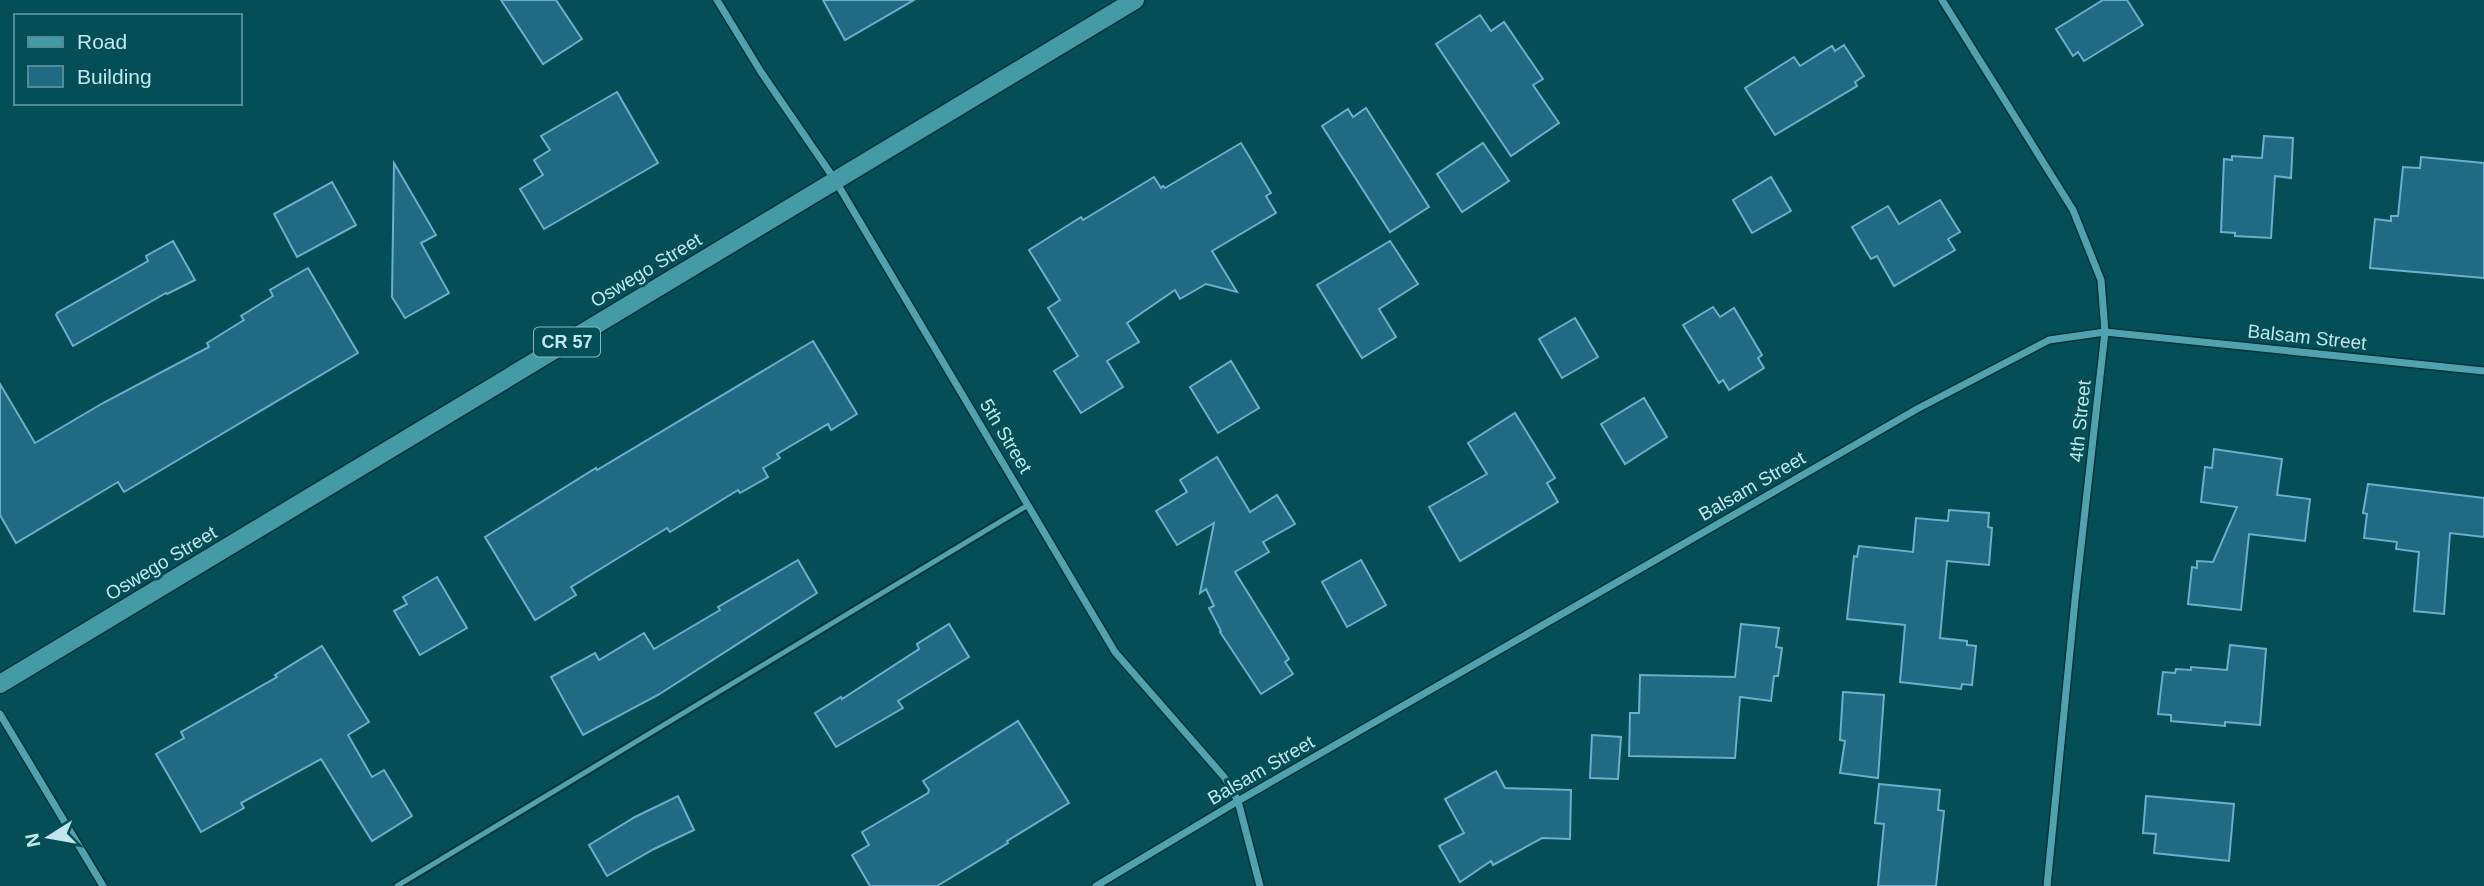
<svg xmlns="http://www.w3.org/2000/svg" width="2484" height="886" viewBox="0 0 2484 886" font-family="Helvetica,sans-serif">
<rect width="100%" height="100%" fill="#044f57"/>
<g fill="#206a84" stroke="#6aafcc" stroke-width="2">
<polygon points="501,0 556,0 582,39 543,64"/>
<polygon points="823,0 914,0 845,40"/>
<polygon points="2103,0 2127,0 2143,25 2084,61 2078,52 2073,56 2056,29"/>
<polygon points="1480,15 1491,31 1504,22 1543,79 1533,85 1559,123 1511,156 1436,44"/>
<polygon points="1844,45 1864,76 1855,82 1857,86 1775,135 1745,88 1794,57 1800,66 1832,46 1835,51"/>
<polygon points="617,92 658,163 544,229 520,189 543,175 534,160 550,150 541,136"/>
<polygon points="1366,108 1429,207 1390,232 1322,126 1348,109 1353,117"/>
<polygon points="2264,136 2293,138 2291,178 2275,176 2271,238 2235,236 2235,233 2221,232 2224,159 2232,160 2232,156 2262,158"/>
<polygon points="1241,143 1271,193 1266,196 1276,213 1212,251 1237,292 1206,284 1180,299 1175,290 1127,323 1139,342 1107,361 1123,387 1081,413 1054,371 1078,356 1048,308 1060,300 1029,250 1081,217 1083,220 1154,177 1161,188 1163,186 1165,188"/>
<polygon points="1483,143 1509,181 1462,212 1437,174"/>
<polygon points="2421,157 2484,163 2484,278 2370,268 2375,219 2391,221 2391,216 2398,216 2403,167 2420,168"/>
<polygon points="394,163 436,235 421,243 449,293 405,318 392,297"/>
<polygon points="1771,177 1791,211 1752,233 1733,200"/>
<polygon points="332,182 356,225 297,257 274,214"/>
<polygon points="1940,200 1960,232 1948,239 1955,250 1894,286 1877,256 1871,259 1852,227 1888,206 1899,224"/>
<polygon points="173,241 195,280 167,294 166,293 73,346 56,315 57,313 148,261 146,256"/>
<polygon points="1390,241 1418,284 1379,309 1396,337 1362,358 1317,285"/>
<polygon points="308,268 358,353 124,492 118,482 16,543 0,515 0,384 35,443 103,403 209,347 207,343 244,320 241,316 273,296 270,290"/>
<polygon points="1713,307 1720,317 1734,308 1762,355 1758,358 1764,368 1729,390 1723,380 1719,383 1683,325"/>
<polygon points="1575,318 1598,357 1562,378 1539,339"/>
<polygon points="813,341 857,414 831,430 828,424 777,454 780,458 763,468 768,477 740,493 738,490 670,532 667,528 571,587 576,595 535,620 485,537 596,468 597,470"/>
<polygon points="1231,361 1259,408 1218,433 1190,387"/>
<polygon points="1644,398 1667,437 1625,464 1601,424"/>
<polygon points="1515,413 1555,478 1547,483 1558,502 1460,561 1429,507 1487,474 1468,443"/>
<polygon points="2214,449 2282,459 2277,495 2310,499 2305,541 2249,534 2241,610 2188,604 2192,567 2197,568 2197,561 2213,562 2237,507 2201,502 2205,467 2212,468"/>
<polygon points="1217,457 1250,512 1277,495 1295,524 1263,542 1269,552 1235,572 1289,659 1285,662 1293,674 1261,694 1220,632 1221,631 1209,608 1214,606 1206,589 1200,593 1214,523 1177,545 1156,511 1187,492 1180,480"/>
<polygon points="2368,484 2484,498 2484,537 2450,533 2444,614 2414,611 2419,552 2396,549 2397,542 2364,538 2367,514 2363,513"/>
<polygon points="1949,510 1989,513 1988,527 1992,528 1989,565 1947,561 1940,638 1967,641 1967,645 1976,646 1972,685 1962,684 1961,689 1900,682 1905,625 1847,619 1854,556 1857,557 1859,546 1913,552 1916,518 1948,521"/>
<polygon points="798,560 817,593 658,695 583,735 551,677 595,653 599,660 644,633 654,649 720,610 718,607"/>
<polygon points="1361,560 1386,605 1347,627 1322,582"/>
<polygon points="437,577 467,628 420,655 394,611 407,604 403,597"/>
<polygon points="949,624 969,657 898,701 903,708 836,747 815,713 841,697 842,699 919,649 917,644"/>
<polygon points="1741,624 1779,628 1776,647 1782,648 1778,676 1774,676 1771,701 1740,697 1735,758 1629,756 1630,713 1639,713 1640,675 1735,677"/>
<polygon points="2230,645 2266,649 2260,725 2225,722 2225,726 2171,721 2171,715 2158,714 2163,672 2175,673 2176,669 2191,670 2191,667 2227,670"/>
<polygon points="322,646 369,722 348,735 372,777 384,770 412,816 372,841 321,759 241,803 244,808 201,832 156,754 184,738 181,732 277,677 275,675"/>
<polygon points="1843,692 1884,695 1878,778 1840,773 1845,741 1840,740"/>
<polygon points="1018,721 1069,803 1007,841 1008,843 937,886 870,886 852,855 869,845 862,832 928,793 929,790 923,781"/>
<polygon points="1592,735 1621,737 1618,779 1590,778"/>
<polygon points="1496,771 1505,788 1571,790 1570,839 1542,838 1493,865 1491,861 1460,882 1439,846 1464,833 1445,799"/>
<polygon points="1879,784 1940,790 1938,810 1944,811 1936,886 1878,886 1884,824 1875,823"/>
<polygon points="678,796 694,830 654,849 607,876 589,845 635,817"/>
<polygon points="2146,796 2234,804 2229,861 2154,853 2156,834 2143,833"/>
</g>
<g fill="none" stroke-linecap="round" stroke-linejoin="round">
<defs>
<polyline id="lane" points="397,886 1028,505"/>
<g id="street">
<polyline points="717,0 761,72 835,180 1115,652 1225,778 1238,801 1260,886"/>
<polyline points="1942,0 2073,210 2101,280 2105,332 2075,600 2047,886"/>
<polyline points="0,714 103,886"/>
<polyline points="1096,886 1238,801 1917,409 2049,340 2105,332 2484,371"/>
</g>
<polyline id="primary" points="0,684 1135,0"/>
</defs>
<use href="#lane" stroke="#013238" stroke-width="9"/>
<use href="#street" stroke="#013238" stroke-width="10"/>
<use href="#primary" stroke="#013238" stroke-width="21"/>
<use href="#lane" stroke="#50a3ae" stroke-width="5"/>
<use href="#street" stroke="#50a3ae" stroke-width="7"/>
<use href="#primary" stroke="#449aa5" stroke-width="18"/>
</g>
<g text-anchor="middle" dominant-baseline="central" stroke-width="6" stroke-linejoin="round" paint-order="stroke">
<rect fill="#044f57" stroke="#88b9bf" stroke-width="2" x="534" y="327.5" width="66" height="29" rx="5"/>
<g font-size="18" font-weight="bold" fill="#c1e7ec">
<text x="567" y="342">CR 57</text>
</g>
<g font-size="19" fill="#c1e7ec" stroke="#044f57">
<text transform="translate(646 270) rotate(-31)">Oswego Street</text>
<text transform="translate(2307 337) rotate(6)">Balsam Street</text>
<text transform="translate(2080 421) rotate(-84)">4th Street</text>
<text transform="translate(1006 436) rotate(59)">5th Street</text>
<text transform="translate(1752 486) rotate(-30)">Balsam Street</text>
<text transform="translate(161 563) rotate(-31)">Oswego Street</text>
<text transform="translate(1261 770) rotate(-30)">Balsam Street</text>
</g>
</g>
<rect x="14" y="14" width="228" height="91" fill="#044f57" stroke="#508c93" stroke-width="2"/>
<rect x="28" y="37" width="35" height="10" fill="#449aa5" stroke="#508c93" stroke-width="2"/>
<text x="77" y="49" font-size="21" fill="#c1e7ec">Road</text>
<rect x="28" y="66" width="35" height="21" fill="#206a84" stroke="#508c93" stroke-width="2"/>
<text x="77" y="84" font-size="21" fill="#c1e7ec">Building</text>
<g transform="translate(49 837) rotate(259)" stroke="#044f57" stroke-width="5" paint-order="stroke">
<path d="M0-5L12 26L0 18L-12 26Z" fill="#c1e7ec"/>
<text y="-10" font-size="19" font-weight="bold" text-anchor="middle" fill="#c1e7ec">N</text>
</g>
</svg>
